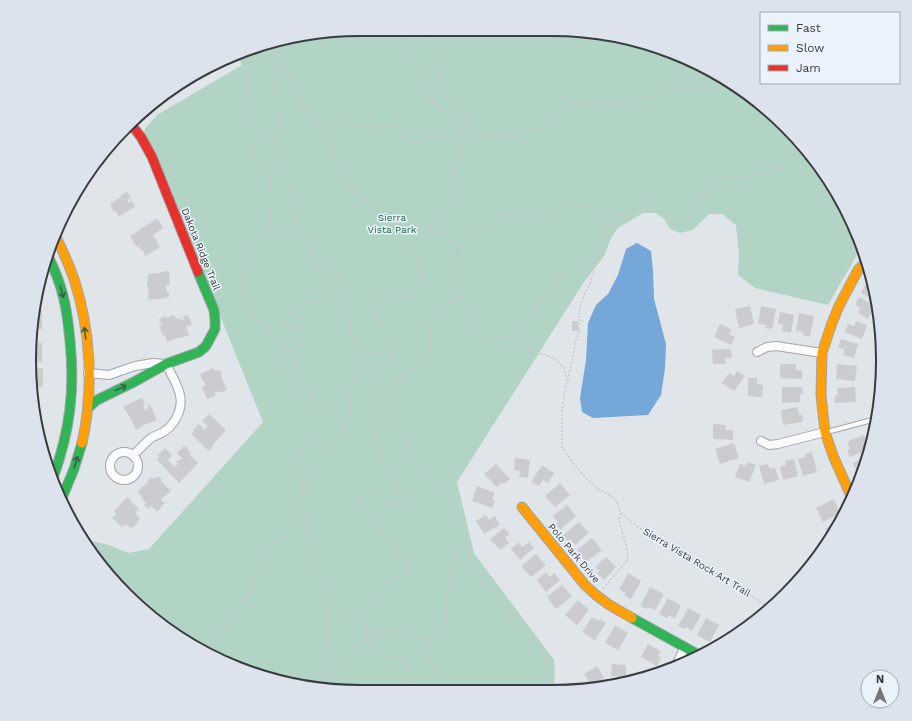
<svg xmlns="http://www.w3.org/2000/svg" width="912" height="721" viewBox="0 0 912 721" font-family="'Work Sans',sans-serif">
<rect width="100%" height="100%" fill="#e0e5ea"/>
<polygon fill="#b2d4c4" points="361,29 573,30 658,47 717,74 770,111 839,195 862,246 828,305 755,288 738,275 739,255 736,225 722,214 709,214 693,230 680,233 670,229 664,219 656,213 643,213 618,228 611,238 604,256 584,282 457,482 474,553 554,660 555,673 553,691 360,692 296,686 233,667 159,624 111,579 83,539 109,545 128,553 149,549 263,422 217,308 144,130 157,115 242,65 237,56 275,40"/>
<polygon fill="#75a7d8" points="637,243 651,251 653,271 654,299 666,344 665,368 661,395 648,415 593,418 582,412 580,398 586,360 588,323 596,305 608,294 618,275 626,249"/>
<g fill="#cbccd0">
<polygon points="127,191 131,198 127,200 129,203 132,201 135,207 119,216 116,211 114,212 110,204 121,197 120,196"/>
<polygon points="157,219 159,221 163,228 153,235 154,237 155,237 160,247 146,256 145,255 142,249 141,250 139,247 140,245 137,247 136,246 130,236 141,229 140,229"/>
<polygon points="169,271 170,285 166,285 167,292 169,292 169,297 167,297 167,298 148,300 149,299 148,299 147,295 149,295 148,287 147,287 147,282 148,282 148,274 160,273 160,272"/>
<polygon points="872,280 876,300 861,293 865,285 869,286"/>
<polygon points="39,283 42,283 42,302 37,302"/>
<polygon points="859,297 875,306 868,319 858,313 860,308 855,305"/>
<polygon points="750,306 754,324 739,328 735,309"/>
<polygon points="761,306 776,309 772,329 765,328 766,325 758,324"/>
<polygon points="36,310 42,310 42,329 33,329"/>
<polygon points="780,312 794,315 791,333 782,331 783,325 778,324"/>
<polygon points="799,313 814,316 810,337 803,335 803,332 796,331"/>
<polygon points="174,315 176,319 181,318 182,321 184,320 183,316 187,315 188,317 189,316 192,325 186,327 189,335 181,338 181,337 167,342 165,335 163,336 159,326 162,325 159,319 166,316 167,318"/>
<rect x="572" y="321" width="6" height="10"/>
<polygon points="856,321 867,325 862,339 845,332 848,324 854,326"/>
<polygon points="720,324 731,329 729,334 735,337 731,345 714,337"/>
<polygon points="841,339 858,344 854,358 843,355 844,349 838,348"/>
<polygon points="32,341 37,341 37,343 42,343 42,362 29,362"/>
<polygon points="723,349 731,349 732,358 725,358 726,364 713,364 712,350"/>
<polygon points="784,364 796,364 796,370 802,370 802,379 780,378 780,365"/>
<polygon points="837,364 857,366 855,381 836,379"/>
<polygon points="43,368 43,387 38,387 38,389 33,389 30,369"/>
<polygon points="214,368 215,371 219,370 220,370 222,375 221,376 227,390 220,393 219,391 214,393 216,395 207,399 202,387 206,385 204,381 203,381 200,374"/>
<polygon points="737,371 745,376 734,391 722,383 729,373 734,376"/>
<polygon points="748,378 757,378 757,386 758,384 763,385 762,397 748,396"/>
<polygon points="782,387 802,387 803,394 800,394 800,402 782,403"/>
<polygon points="855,387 856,402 835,403 835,395 838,395 837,388"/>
<polygon points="142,398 145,404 143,405 145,410 149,408 147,405 149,404 154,412 153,413 157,420 148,424 148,423 142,426 142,427 136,430 130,417 123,407 124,407 124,406"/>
<polygon points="798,407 799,415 802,415 803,422 783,425 781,410"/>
<polygon points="209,414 226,430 212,446 213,447 209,451 191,434 194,431 193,430 199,424 205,430 208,426 202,421"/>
<polygon points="713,424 726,425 726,430 733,430 733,440 713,439"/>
<polygon points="864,435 869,449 850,457 847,450 850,449 847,442"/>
<polygon points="734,443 739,458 720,464 715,449"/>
<polygon points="184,446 191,452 189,454 198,463 179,483 157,460 159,457 158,455 165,448 172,455 168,460 174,467 178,464 176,463 180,459 182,460 183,459 177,453"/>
<polygon points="812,452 817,472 803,476 798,459 805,457 805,454"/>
<polygon points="868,456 868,457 860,477 853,463"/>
<polygon points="515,458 530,460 528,478 519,477 520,471 514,470"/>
<polygon points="794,459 798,476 783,480 780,466 786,465 785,461"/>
<polygon points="747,462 756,465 749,482 735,477 740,464 746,466"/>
<polygon points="496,464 510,479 504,484 502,482 497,487 484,474"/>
<polygon points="768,464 770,469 775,468 779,480 764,484 759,466"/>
<polygon points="542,465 554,473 548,483 543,480 539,486 531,482"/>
<polygon points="158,476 162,480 161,481 171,491 161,499 165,503 157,512 151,506 148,509 144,505 146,503 142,499 143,498 138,492 143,486 148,483 147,481 150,478 152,477 153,479 156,477 157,478"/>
<polygon points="560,483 570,495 555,507 545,496"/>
<polygon points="477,486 495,493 492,500 495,501 492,508 472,501"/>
<polygon points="127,497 139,509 135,513 140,518 137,522 138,522 133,528 132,527 130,528 126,524 122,527 112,518 116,514 114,511"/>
<polygon points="834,499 840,513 823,522 816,508"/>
<polygon points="567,505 576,516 560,530 556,524 558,522 553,516"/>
<polygon points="486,515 489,520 495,516 500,525 484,534 476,521"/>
<polygon points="840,519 841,520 830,537 825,529"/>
<polygon points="579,522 589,533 575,545 570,539 568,541 563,535"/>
<polygon points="504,528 510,534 505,538 509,543 500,550 490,539"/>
<polygon points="592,538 602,550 586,562 577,550"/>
<polygon points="519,542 522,547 529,542 534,548 520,560 511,549"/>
<polygon points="536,554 546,565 531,577 521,566"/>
<polygon points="606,557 616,567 604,580 597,573 600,571 595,567"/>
<polygon points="546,572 550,577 554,573 560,580 546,592 537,580"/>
<polygon points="628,573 641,581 631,599 625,596 626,593 619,590"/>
<polygon points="562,585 572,596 556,609 547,597"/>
<polygon points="650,587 664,594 655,610 649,607 647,609 640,606"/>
<polygon points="668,598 681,606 675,618 669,615 667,618 659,614"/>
<polygon points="578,600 589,610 577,625 565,615"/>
<polygon points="688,608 701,615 692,631 686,627 684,629 678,626"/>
<polygon points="592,617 599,621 600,619 606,623 595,640 582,632"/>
<polygon points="706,618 719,625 710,642 697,635"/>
<polygon points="615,625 628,633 618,650 605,643"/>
<polygon points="728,631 734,636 716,648 715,647"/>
<polygon points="648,644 661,651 658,656 661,658 657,666 641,657"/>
<polygon points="612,664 626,665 626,683 616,684 617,676 611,676"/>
<polygon points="597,666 604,678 599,681 601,684 593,688 584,674"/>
</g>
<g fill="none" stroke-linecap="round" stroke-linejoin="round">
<defs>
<polyline id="lane" points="827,432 872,420 876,421"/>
<g id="street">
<polyline points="757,352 767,347 776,346 822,353"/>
<path d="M 88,373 L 109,375 L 135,366 L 153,363 L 166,364 C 171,374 178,385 180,395 C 183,408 176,423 165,431 C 161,434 156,435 151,438 C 145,443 139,450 133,455"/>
<polyline points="761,441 769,445 778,444 825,432"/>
<circle cx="124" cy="466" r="14"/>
<polyline points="676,665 685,647"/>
</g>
<g id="fast">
<path d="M 48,256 C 63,286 67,308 70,341 C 75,390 70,431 53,478"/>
<polyline points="88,408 97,400 134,382 166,364 199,352 206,346 215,329 215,319 214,310 198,272"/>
<polyline points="62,498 74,469 82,443"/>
<polyline points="632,618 699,655"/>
</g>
<g id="slow">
<path d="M 56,237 C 63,251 69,265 74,279 C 91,331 94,390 82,443"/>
<polyline points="852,498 834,458 825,432 821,395 822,353 832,323 839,306 858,270 867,261"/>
<polyline points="522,507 585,585 596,595 608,604 632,618"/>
</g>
<polyline id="jam" points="130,123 141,137 152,157 198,272"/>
</defs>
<use href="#lane" stroke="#a2a5a9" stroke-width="6"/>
<use href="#street" stroke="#a2a5a9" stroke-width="10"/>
<use href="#fast" stroke="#a2a5a9" stroke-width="11"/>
<use href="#slow" stroke="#a2a5a9" stroke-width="11"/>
<use href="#jam" stroke="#a2a5a9" stroke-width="11"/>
<g stroke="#c6c6c8" stroke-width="1.5" stroke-dasharray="2 2" stroke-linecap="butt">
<polyline points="399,29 404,40 417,73 424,90 433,103 443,113 454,121 466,135"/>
<path d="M 273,41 L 286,71 L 298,90 L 306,111 L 310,119 L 327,131 L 330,136 L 335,154 L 347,172 L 353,187 L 355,190 L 363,198 L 377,208 L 420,227 L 437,232 L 443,235 L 453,245 L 457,250 L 459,256 L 459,286 L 461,300 L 469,315 L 478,331 L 484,337 L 489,340 L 502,339 L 512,335 L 529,321 L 541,302 L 554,288 L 562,274 L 571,268 L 588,264 L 595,258 L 597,254 L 602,234 L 614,221 L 624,214 L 649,203 C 654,204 658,206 662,210 C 668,217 670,228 682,225 C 693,223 702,195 710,187 C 712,185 715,182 717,181 C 723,177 731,177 738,177 C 753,175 782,173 791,159 C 794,155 796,149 798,145"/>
<path d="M 266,44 L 271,51 L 275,69 L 271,91 L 276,104 L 280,108 L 282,113 L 283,119 L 277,132 L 274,145 L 277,165 L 279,170 L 287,182 L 295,207 L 298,225 L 302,233 L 307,236 L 310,241 L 315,265 L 327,283 L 328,287 L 326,292 L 323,297 L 320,300 L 305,302 L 290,309 L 284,315 L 285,321 L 289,324 L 304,331 C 314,356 276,344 277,362 C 277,370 284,370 288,376 C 290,379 290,385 293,389 C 299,398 311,403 313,415 C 314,421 315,434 311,439 C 306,445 299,450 297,458 C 296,469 300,482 304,491 C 305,494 306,496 306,500 C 307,503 308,508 307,512 C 307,515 304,519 305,523 C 305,528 308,533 309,538 C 312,547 306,557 311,568 C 314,575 322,576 327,581 C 336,591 331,608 348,612 C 351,613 354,613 357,613 C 380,612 375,593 389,581 C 395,576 413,581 410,566 C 408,556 400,556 394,549 C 389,543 385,536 381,529 C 381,528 379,524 378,524 C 376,521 373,520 371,518 C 364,513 362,506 360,497 C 364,492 368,492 373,491 L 382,499 L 398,503 L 400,507 L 405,507 L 410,506 L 412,501 L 410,497 L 406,493 L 401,490 L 394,482 L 380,460 L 379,449 L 377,446 L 375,440 L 377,430 L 381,422 C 375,415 368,405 373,396 C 376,391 380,388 381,382 L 367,362 L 367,355 L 369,352 L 374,352 C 380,356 383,362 391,362 L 393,359 L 393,355 L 390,351 L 389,346 L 389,337 L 387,329 L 383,326 L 378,319 L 376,301 C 390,275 401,304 418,294 C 422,292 424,289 425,284 L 417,271 L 418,260 L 411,252 C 411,239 421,242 427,234 C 431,229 431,221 436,217 C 439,213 443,214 448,214 L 450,212 L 453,207 L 451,197 L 451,188 L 450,179 L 450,175 L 457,163 L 458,152 L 468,129 L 468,121 L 462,111 L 456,105 L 453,98 L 450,95 L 443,84 L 436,67 L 436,49 L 435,43 L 431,36 L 430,29"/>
<path d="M 274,45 C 263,48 253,48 249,60 C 248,72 250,85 247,97 C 245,104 239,109 243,117 C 249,128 265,125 268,139 L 264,144 L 259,147 L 255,152 L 255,158 L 267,177 L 271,184 L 271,193 L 272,197 L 271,215 L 270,222 L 265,231 L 260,236 L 244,262 L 241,268 L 241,290 L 244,301 L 249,311 L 256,319 L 268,327 L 290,352 L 302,378 L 318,400 L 325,407 L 334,412 L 341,420 L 344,431"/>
<path d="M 315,122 C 333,123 350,126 368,128 C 376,128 384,125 393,127 C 404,129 407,144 418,143 C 424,143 428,135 432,132 L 442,133 L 447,137 L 455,139 L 460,138 L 466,135 L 500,135 L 513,133 L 527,128 L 539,128 L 545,125 L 565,109 L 575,104 L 588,103 L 606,107 L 613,105 L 624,98 L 630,98 L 634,100 L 641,99 L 646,97 L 694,86 L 707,87 L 715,92 L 727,80"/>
<polyline points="458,254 469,239 490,221 498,216 506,214 524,221 534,220 547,217 565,206 578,205 594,209 604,213 613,215 622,214"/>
<polyline points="460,295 443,307 438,312 432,324 430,335 430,354 426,361 403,375 393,386 388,398 387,408 391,415 399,425 408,447 420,465 443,493 452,511 461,525 464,535 464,545 466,558 469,568 491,589 502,602 509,612 522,625 534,640 543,654 547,662 546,682 543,691"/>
<polyline points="508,338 528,346 535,353 546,355 556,360 564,368 567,381 562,409 562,447 574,464 588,480 599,490 610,495 616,500 621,513 651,537 678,550 700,565 730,581 771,609"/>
<polyline points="568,380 576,340 579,332 580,319 578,316 582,300 590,283 594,271 595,258"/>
<polyline points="603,589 627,560 628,553 619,519 621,513"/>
<path d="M 359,613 C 363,622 369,647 376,653 C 385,660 404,650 408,666 C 409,670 407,675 408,679 C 409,684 414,687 416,692"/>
<path d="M 224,661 C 220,652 215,650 213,640 L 217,634 L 223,630 L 227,625 L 231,612 L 239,602 L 251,589 L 259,576 L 266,553 L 272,545 L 287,533 L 294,523 L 299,513 L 299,499 L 301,493 L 307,487 L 308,475 L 311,465 L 315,459 L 325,451 L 344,431 L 348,424 L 351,390 L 353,371 L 353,346 L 342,297 L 337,277 L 326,258 L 303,241 L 285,235 L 277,228 L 271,218"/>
<path d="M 300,686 C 301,683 303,680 305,678 C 310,673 324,671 331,673 C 335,675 338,678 341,682"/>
<polyline points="322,688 324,664 329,654 326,641 326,632 333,598"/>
<polyline points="340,690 341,682 350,654 366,638 376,633 386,631 402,633 431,641"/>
<path d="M 367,692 C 374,689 382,689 389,692"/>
<polyline points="441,692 439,678 437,672 427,654 427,648 431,641 444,628 446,621 449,566 464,545"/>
</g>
<use href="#lane" stroke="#fafbfc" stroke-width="4"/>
<use href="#street" stroke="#fafbfc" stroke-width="8"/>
<use href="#fast" stroke="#30b455" stroke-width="9"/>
<use href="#slow" stroke="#ff9f0a" stroke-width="9"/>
<use href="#jam" stroke="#e5322d" stroke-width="9"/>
</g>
<defs><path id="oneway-shaft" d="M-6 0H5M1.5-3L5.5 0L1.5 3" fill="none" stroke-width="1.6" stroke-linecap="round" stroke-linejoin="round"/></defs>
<g stroke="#366046">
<use href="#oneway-shaft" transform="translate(62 292) rotate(74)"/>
<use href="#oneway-shaft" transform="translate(85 333) rotate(-98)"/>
<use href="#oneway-shaft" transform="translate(121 388) rotate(-25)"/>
<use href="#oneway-shaft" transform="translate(76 462) rotate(-73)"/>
</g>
<g text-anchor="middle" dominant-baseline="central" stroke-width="3" stroke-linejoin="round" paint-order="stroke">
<g font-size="10" fill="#1d6642" stroke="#eaf2fb">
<text x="392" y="217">Sierra<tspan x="392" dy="12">Vista Park</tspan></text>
</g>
<g font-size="10" fill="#393c3f" stroke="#eaf2fb">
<text transform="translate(201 249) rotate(68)">Dakota Ridge Trail</text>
<text transform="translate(574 553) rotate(50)">Polo Park Drive</text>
<text transform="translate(697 562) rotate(31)">Sierra Vista Rock Art Trail</text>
</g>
</g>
<path d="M0 0H912V721H0ZM360 36H552A324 324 0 0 1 876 360V361A324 324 0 0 1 552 685H360A324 324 0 0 1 36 361V360A324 324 0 0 1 360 36Z" fill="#dce3ec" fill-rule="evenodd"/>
<path fill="none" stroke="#393c3f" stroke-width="2" d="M360 36H552A324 324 0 0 1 876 360V361A324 324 0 0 1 552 685H360A324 324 0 0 1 36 361V360A324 324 0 0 1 360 36Z"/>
<rect x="760" y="12" width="140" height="72" fill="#eaf2fb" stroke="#a3a9b0"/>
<rect x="768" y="25" width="20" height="6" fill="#30b455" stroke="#a3a9b0"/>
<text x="796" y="32" font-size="12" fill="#393c3f">Fast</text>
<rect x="768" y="45" width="20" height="6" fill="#ff9f0a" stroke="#a3a9b0"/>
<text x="796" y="52" font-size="12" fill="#393c3f">Slow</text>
<rect x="768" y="65" width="20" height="6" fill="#e5322d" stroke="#a3a9b0"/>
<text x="796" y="72" font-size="12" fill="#393c3f">Jam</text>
<g transform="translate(880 689)"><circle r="19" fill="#eaf2fb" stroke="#a3a9b0"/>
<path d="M0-3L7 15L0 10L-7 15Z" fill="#73777b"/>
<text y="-6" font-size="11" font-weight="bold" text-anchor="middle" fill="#393c3f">N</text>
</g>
</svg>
